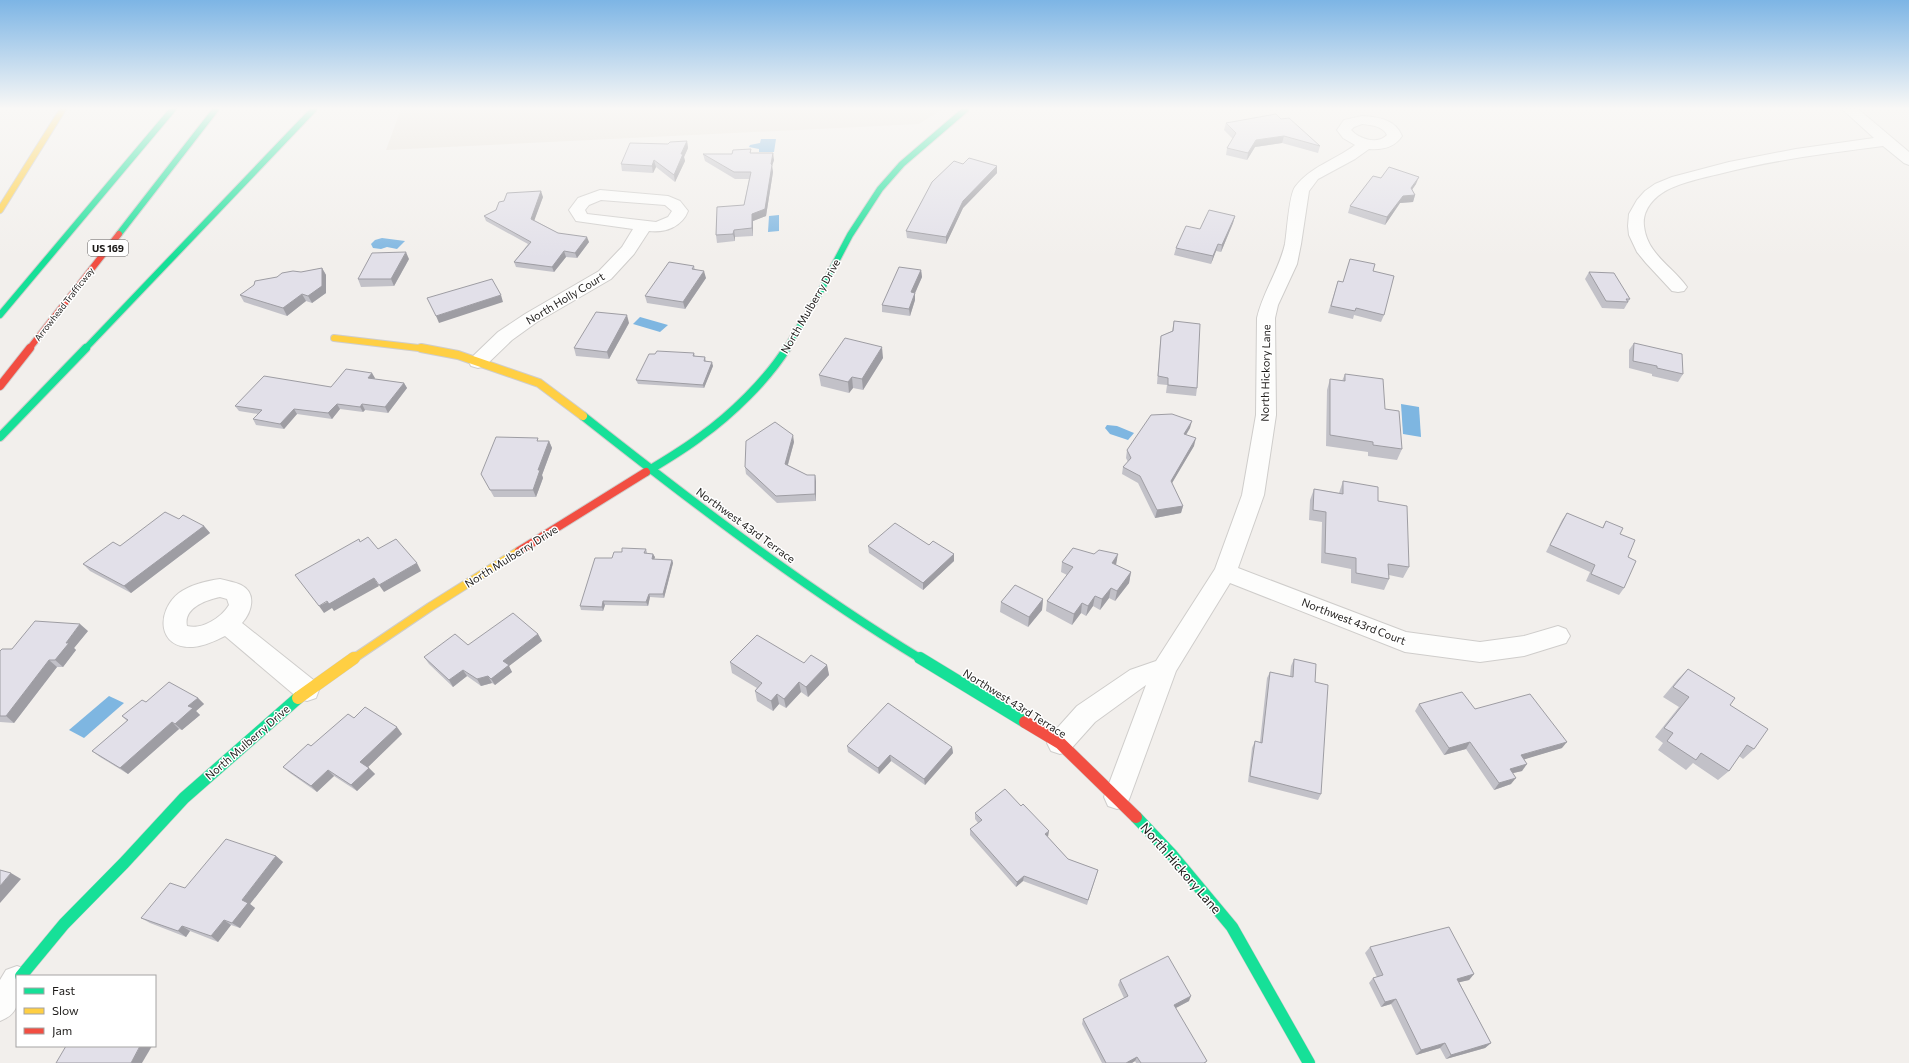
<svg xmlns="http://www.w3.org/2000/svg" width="1909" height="1063" viewBox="0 0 1909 1063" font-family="Commissioner,sans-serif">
<rect width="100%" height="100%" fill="#f2efec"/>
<polygon fill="#e8e2da" points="401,109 942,109 919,124 386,150"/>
<g fill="#7eb6e1">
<polygon points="761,139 776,139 774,152 759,152 759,149 749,147 750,145 760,143"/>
<polygon points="779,215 779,231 768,232 769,216"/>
<polygon points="382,238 405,241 397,249 387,247 381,249 373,248 371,244 375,240"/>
<polygon points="640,317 668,325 660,332 633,324"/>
<polygon points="1401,404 1419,407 1421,437 1403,434"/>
<polygon points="1107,425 1117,426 1134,433 1128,440 1110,434 1105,428"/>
<polygon points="109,696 124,703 84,738 69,730"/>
</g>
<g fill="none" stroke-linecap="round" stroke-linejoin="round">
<defs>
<g id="street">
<path d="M 1842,109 L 1858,109 L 1909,152 L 1909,165 L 1904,163 L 1883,146 C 1828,153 1773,160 1719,174 C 1702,178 1683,182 1667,190 C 1654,197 1642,210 1644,226 C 1647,254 1672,266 1687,287 L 1684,291 L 1678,292 L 1672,291 L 1646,263 L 1637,252 L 1629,235 L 1628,226 L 1629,214 L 1637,200 L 1645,191 L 1655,184 L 1672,177 L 1729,162 L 1796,149 L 1874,138 Z"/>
<path d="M 1362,116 C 1378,117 1395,119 1402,136 C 1394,148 1382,150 1369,149 L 1355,159 L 1318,179 L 1309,191 L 1301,244 L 1297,264 L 1278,305 L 1275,318 L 1276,415 L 1264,495 L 1238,568 L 1406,632 L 1480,642 L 1524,636 L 1558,626 L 1566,629 L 1570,636 L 1566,643 L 1524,656 L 1480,662 L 1405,652 L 1230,583 L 1176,671 L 1130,797 L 1126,806 L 1117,809 L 1108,806 L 1104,797 L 1146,685 L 1095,722 L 1069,751 L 1060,754 L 1051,751 L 1047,743 L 1051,735 L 1077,706 L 1130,670 L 1156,661 L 1215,569 L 1242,495 L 1256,415 L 1257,318 C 1263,292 1279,270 1285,244 C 1287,232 1289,195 1295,187 C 1311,166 1334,161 1355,145 L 1343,138 L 1337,130 L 1344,120 ZM 1362,124 C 1371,125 1383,126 1387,135 C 1378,145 1359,139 1351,130 L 1354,127 Z"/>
<path d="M 600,190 L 668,196 L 680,201 L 688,211 C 682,227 665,233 649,231 L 634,254 L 611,279 L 537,322 L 512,340 L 485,366 L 478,368 L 471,366 L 469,362 L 471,358 L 498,332 L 525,314 L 599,271 L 622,247 L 633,229 L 576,221 L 569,210 L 578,198 ZM 601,200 L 665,205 L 672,211 L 668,217 L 656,222 L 587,214 L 585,210 L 589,205 Z"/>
<path d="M 220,579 C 227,581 235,582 241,585 C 257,593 252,612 242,623 L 316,682 L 319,690 L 316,698 L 307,701 L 298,698 L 225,636 C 215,641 204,646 193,647 C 157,649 156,611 179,593 C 190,585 206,581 220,579 ZM 220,597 L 227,599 L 229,605 C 221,618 202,630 187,626 C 183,608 206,600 220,597 Z"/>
<path d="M 17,966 L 28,970 L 30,976 L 17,976 C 17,998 23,1012 0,1021 L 0,980 L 6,970 Z"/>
</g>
<g id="fast-far2">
<polyline points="119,234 216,109"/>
<polyline points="0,315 173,109"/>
<polyline points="85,349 314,109"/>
<polyline points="786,349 818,296 850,235 880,189 902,164 966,109"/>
</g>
<g id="fast-far1">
<path d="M 583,416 C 692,502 803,587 921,659"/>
<polyline points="0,437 86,348"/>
<path d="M 646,472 C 664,461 683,450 700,437 C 731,415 767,380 787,348"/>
</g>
<g id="fast">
<polyline points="920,658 1025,722"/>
<polyline points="1136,817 1172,855 1232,927 1309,1063"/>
<polyline points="21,976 64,924 124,863 184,798 298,698"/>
</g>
<g id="slow-far2">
<polyline points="0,210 63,109"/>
<polyline points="334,338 427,349"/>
</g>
<g id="slow-far1">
<polyline points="421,348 458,355 539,383 583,416"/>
<polyline points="353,659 430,607 519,551"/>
</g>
<polyline id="slow" points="298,698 354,658"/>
<polyline id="jam-far2" points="29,349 119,234"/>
<g id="jam-far1">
<polyline points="0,386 30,348"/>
<polyline points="519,551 646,472"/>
</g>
<polyline id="jam" points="1025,722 1060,743 1136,817"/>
</defs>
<use href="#street" stroke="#cfcdcb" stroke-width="2"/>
<use href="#fast-far2" stroke="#cfcdcb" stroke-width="8"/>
<use href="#fast-far1" stroke="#cfcdcb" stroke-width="10"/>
<use href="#fast" stroke="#cfcdcb" stroke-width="13"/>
<use href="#slow-far2" stroke="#cfcdcb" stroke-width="8"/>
<use href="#slow-far1" stroke="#cfcdcb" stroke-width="10"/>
<use href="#slow" stroke="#cfcdcb" stroke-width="13"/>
<use href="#jam-far2" stroke="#cfcdcb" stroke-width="8"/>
<use href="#jam-far1" stroke="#cfcdcb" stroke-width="10"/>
<use href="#jam" stroke="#cfcdcb" stroke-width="13"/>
<use href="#street" fill="#fdfdfc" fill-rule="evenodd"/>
<use href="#fast-far2" stroke="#16e098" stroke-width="6"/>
<use href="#fast-far1" stroke="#16e098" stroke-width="8"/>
<use href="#fast" stroke="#16e098" stroke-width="12"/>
<use href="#slow-far2" stroke="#ffcf43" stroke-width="6"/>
<use href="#slow-far1" stroke="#ffcf43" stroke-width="8"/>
<use href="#slow" stroke="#ffcf43" stroke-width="12"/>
<use href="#jam-far2" stroke="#f24e42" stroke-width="6"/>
<use href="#jam-far1" stroke="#f24e42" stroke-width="8"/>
<use href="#jam" stroke="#f24e42" stroke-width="12"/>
</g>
<g fill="#c2c1c8">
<polygon points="1281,119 1320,146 1318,153 1282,143 1255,147 1247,160 1226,155 1227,148 1233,139 1224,130 1226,123"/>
<polygon points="687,141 688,148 684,157 685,161 675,182 656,167 653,173 622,171 621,164 668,144"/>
<polygon points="752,153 774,160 772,166 773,172 766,216 753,221 753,236 735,237 735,241 717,243 716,235 744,205 749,179 735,179 705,161 703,154 732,154"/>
<polygon points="963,164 997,166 997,173 963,208 946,244 907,238 906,231"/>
<polygon points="1381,178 1416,184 1412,190 1415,195 1413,202 1400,203 1385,225 1348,213 1350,206"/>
<polygon points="543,197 534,220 558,233 589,242 577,258 566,257 554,272 516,267 514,262 528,244 486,221 484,216 496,210 504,201"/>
<polygon points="1235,216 1233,223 1221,252 1216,251 1211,264 1174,255 1176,248 1200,229"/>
<polygon points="409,259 394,286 361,287 358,279"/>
<polygon points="694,266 695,270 706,278 685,309 647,303 645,296"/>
<polygon points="322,268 326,275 326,293 312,303 306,301 287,316 244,302 240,295 277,277"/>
<polygon points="921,270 922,277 915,293 915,300 910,316 882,312 882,305"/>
<polygon points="1373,271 1384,315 1381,322 1354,315 1353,319 1328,313 1338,281 1343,282"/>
<polygon points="1589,272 1630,299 1624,309 1602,308 1585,279"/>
<polygon points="1174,321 1197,388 1196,396 1166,393 1167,385 1157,384 1160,344 1161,336 1172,331"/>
<polygon points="629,323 609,359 576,356 574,348"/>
<polygon points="1634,343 1683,374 1678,382 1652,376 1652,374 1629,368 1629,350"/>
<polygon points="694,353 695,356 705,357 706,361 713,366 704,388 638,384 636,380 655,354"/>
<polygon points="883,358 863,390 853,388 849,393 821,386 819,375"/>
<polygon points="1345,374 1385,409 1402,449 1397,460 1368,456 1368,452 1326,446 1327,390 1330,379 1342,381"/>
<polygon points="375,378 375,379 404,383 407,388 388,413 365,410 363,412 340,409 332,419 297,414 284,429 256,425 253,419 258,414 239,411 235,406"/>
<polygon points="1190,428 1186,435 1194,446 1172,483 1183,506 1181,513 1155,518 1138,483 1122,474 1123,467 1128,462 1126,458 1127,450"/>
<polygon points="539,441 549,441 552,448 542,475 543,478 536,497 494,497 481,474"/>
<polygon points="794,442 788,465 807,475 815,475 816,482 816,501 777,503 746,474 745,467"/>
<polygon points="1343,481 1378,501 1409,567 1403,578 1389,575 1389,579 1384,590 1351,583 1351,569 1321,563 1322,522 1309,520 1310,500 1314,489 1339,493"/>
<polygon points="1567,513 1602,528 1606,521 1620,534 1628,557 1624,588 1619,595 1586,581 1590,572 1546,552 1562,520"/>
<polygon points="179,519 204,526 210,533 131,593 90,571 83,564 120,546"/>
<polygon points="868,546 954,554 954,561 923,590 869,553"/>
<polygon points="646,549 647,552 647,554 655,557 654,559 672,560 673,563 664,598 650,597 648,606 605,605 603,611 581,610 580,606 612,558 622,552"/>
<polygon points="1062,562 1116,565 1131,572 1129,583 1115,601 1109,598 1100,610 1093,606 1086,616 1081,613 1072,625 1046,611 1047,601 1067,575 1061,572"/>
<polygon points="1043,599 1042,610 1028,627 1000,612 1001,602"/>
<polygon points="88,631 74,648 76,650 63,667 57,667 14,723 0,722 0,651 12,649"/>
<polygon points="538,634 542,641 509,666 512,672 495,685 492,683 481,686 467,676 453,687 429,664 424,657 468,645"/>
<polygon points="1294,659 1315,682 1321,794 1318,800 1248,782 1252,748 1255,741 1260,742 1267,678 1270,672 1290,676 1291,666"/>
<polygon points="730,662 804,663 827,665 829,675 808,697 801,692 786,708 779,704 773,711 757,701 755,691 757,688 732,673"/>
<polygon points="1688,669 1730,705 1754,749 1743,759 1739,756 1729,771 1718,780 1693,763 1686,770 1658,750 1663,743 1655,737 1679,707 1663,697 1678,679"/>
<polygon points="198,698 204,704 196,711 200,715 182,730 179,729 128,774 100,757 92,751 127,721 122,716"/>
<polygon points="1419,704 1475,709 1562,748 1524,759 1522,771 1513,773 1511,784 1494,790 1466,749 1444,755 1415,711"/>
<polygon points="354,718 402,734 368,767 375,774 357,791 334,776 317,792 290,773 283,767 311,746"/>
<polygon points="847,746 952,747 953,753 925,785 891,761 879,774 848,752"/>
<polygon points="975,813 1048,837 1068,859 1098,870 1087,905 1023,881 1016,887 970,835 970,829 978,823 975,819"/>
<polygon points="276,856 283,862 250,904 255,908 240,928 231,925 218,942 190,931 186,937 150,923 141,918 185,888"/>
<polygon points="1370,947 1474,974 1469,980 1459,982 1491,1043 1485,1048 1446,1059 1440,1048 1416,1055 1391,1004 1381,1007 1369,983 1373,978 1377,977 1365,953"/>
<polygon points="1120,980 1189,1001 1176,1008 1206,1063 1136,1063 1135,1061 1132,1063 1102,1063 1082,1024 1083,1019 1124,998 1118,985"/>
</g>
<g fill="#9e9da3">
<polygon points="1284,136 1282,143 1255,147 1247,160 1248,153 1256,140"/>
<polygon points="687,141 688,148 684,157 685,161 675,182 674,175 681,154"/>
<polygon points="773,153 774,160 772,166 773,172 766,216 753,221 753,236 752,228 752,214 771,164"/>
<polygon points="654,160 656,167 653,173 652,166"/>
<polygon points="997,166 997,173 963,208 946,244 946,237 963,201"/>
<polygon points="1419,177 1416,184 1408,195 1411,188"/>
<polygon points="541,191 543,197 533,224 531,219"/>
<polygon points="1415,195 1413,202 1400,203 1385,225 1387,217 1403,196"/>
<polygon points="1235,216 1233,223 1221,252 1222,245"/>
<polygon points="734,230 735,237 735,241 733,234"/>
<polygon points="587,237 589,242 577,258 575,253"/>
<polygon points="1218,244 1216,251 1211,264 1213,256"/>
<polygon points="564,251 566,257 554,272 552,267"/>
<polygon points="406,252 409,259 394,286 391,279"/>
<polygon points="322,268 326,275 326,293 312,303 308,296"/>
<polygon points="921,270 922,277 912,300 911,292"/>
<polygon points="704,271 706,278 685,309 683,302"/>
<polygon points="915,293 915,300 910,316 909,309"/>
<polygon points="302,294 306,301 287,316 283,308"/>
<polygon points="501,295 503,302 439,323 436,316"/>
<polygon points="627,315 629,323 609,359 607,352"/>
<polygon points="882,347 883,358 863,390 862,379"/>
<polygon points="712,362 713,366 704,388 703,385"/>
<polygon points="372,373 375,378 371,383 368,378"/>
<polygon points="852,377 853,388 849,393 848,382"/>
<polygon points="404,383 407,388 388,413 385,407"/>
<polygon points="337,404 340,409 332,419 328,413"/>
<polygon points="362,404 365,410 363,412 360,407"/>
<polygon points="294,409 297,414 284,429 280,424"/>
<polygon points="1192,421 1190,428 1182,441 1184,434"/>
<polygon points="793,435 794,442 786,471 785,464"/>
<polygon points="1196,438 1194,446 1169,488 1171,481"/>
<polygon points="549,441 552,448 542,475 543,478 536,497 533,490 538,470"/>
<polygon points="815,475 816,482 816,501 815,494"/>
<polygon points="1183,506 1181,513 1155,518 1157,510"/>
<polygon points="204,526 210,533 131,593 124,586"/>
<polygon points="653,554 655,557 653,563 652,559"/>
<polygon points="954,554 954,561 923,590 923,583"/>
<polygon points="1118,554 1116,565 1112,563"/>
<polygon points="672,560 673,563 664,598 663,594"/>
<polygon points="417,563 421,571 384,592 379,585"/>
<polygon points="1131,572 1129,583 1115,601 1117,591"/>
<polygon points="374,578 379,586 334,611 332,608 324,613 319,606"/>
<polygon points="1111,588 1109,598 1100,610 1102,599"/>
<polygon points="649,594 650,597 648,606 646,602"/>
<polygon points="1095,596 1093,606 1086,616 1088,606"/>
<polygon points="1043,599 1042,610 1028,627 1029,617"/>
<polygon points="603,601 605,605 603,611 602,607"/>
<polygon points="1082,603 1081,613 1072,625 1074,614"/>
<polygon points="80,624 88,631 74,648 76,650 63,667 55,660 66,643"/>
<polygon points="538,634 542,641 509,666 512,672 495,685 491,679 503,661"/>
<polygon points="49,660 57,667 14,723 6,716"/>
<polygon points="827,665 829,675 808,697 806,687"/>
<polygon points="463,670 467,676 453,687 449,680"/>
<polygon points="488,676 492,683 481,686 477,679"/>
<polygon points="799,682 801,692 786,708 784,699"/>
<polygon points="777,694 779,704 773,711 771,701"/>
<polygon points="198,698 204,704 196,711 200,715 182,730 175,724 188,706"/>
<polygon points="172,722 179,729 128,774 120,768"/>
<polygon points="397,727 402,734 366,769 360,762"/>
<polygon points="1470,742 1466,749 1444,755 1449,748"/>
<polygon points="1567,742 1562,748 1516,762 1521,755"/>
<polygon points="952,747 953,753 925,785 924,779"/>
<polygon points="890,755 891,761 879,774 878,768"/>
<polygon points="1527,764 1522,771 1505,775 1510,769"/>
<polygon points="369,768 375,774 357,791 351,785"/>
<polygon points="328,770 334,776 317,792 311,786"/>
<polygon points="1516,778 1511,784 1494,790 1499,783"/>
<polygon points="1049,831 1048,837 1045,834"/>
<polygon points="276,856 283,862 250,904 255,908 240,928 232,923 242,900"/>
<polygon points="11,873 21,879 0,903 0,886"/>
<polygon points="1024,876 1023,881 1016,887 1017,882"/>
<polygon points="224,920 231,925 218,942 211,936"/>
<polygon points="182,926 190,931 186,937 178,931"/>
<polygon points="1474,974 1469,980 1452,984 1457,979"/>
<polygon points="1191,996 1189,1001 1172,1010 1174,1005"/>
<polygon points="1396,999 1391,1004 1381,1007 1385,1002"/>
<polygon points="1445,1043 1440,1048 1416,1055 1421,1050"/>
<polygon points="1491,1043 1485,1048 1446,1059 1451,1055"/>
<polygon points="140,1046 152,1046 142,1063 131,1063"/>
<polygon points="1137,1057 1135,1061 1132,1063 1126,1063"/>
</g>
<g fill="#e2e0e9" stroke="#9e9da3">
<polygon points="1276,114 1281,119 1289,118 1320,146 1284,136 1256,140 1248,153 1227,148 1236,133 1226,123"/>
<polygon points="687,141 681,154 683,154 674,175 654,160 652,166 621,164 630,143 668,144 670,142"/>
<polygon points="751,149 750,153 773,153 771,164 772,165 765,209 752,214 752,228 734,230 733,234 716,235 717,207 744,205 751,172 734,172 703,154 732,154 733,150"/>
<polygon points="969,158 997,166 963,201 946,237 906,231 932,182 954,161 963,164"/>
<polygon points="1389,167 1419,177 1411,188 1415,195 1403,196 1387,217 1350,206 1373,176 1381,178"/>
<polygon points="541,191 531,219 558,233 587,237 575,253 564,251 552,267 514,262 531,242 484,216 496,210 499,202 504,201 507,193"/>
<polygon points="1209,210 1235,216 1222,245 1218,244 1213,256 1176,248 1186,226 1200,229"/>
<polygon points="406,252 391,279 358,279 372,253"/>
<polygon points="1350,259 1375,264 1373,271 1394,276 1384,315 1356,308 1355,311 1331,306 1338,281 1343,282"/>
<polygon points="669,262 694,266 692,269 704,271 683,302 645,296"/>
<polygon points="899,267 921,270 911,292 915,293 909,309 882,305"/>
<polygon points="322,268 322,286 308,296 302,294 283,308 240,295 254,285 255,281 277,277 282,273 293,271 301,272"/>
<polygon points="1589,272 1614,273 1630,299 1626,299 1628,302 1606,301"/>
<polygon points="492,279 501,295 436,316 427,298"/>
<polygon points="596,312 627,315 607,352 574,348"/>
<polygon points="1174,321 1200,324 1197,388 1168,385 1168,378 1158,376 1161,336 1173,331"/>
<polygon points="845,338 882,347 862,379 852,377 848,382 819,375"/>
<polygon points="1634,343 1682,354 1683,374 1657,368 1657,366 1633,361"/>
<polygon points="657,351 694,353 693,356 705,357 704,361 712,362 703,385 636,380 649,354 655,354"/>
<polygon points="346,369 372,373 368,378 404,383 385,407 362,404 360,407 337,404 328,413 294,409 280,424 253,419 262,410 235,406 264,376 331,387"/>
<polygon points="1345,374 1383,379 1385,409 1399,411 1402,449 1373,445 1373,442 1330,435 1330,379 1345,381"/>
<polygon points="1172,414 1192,421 1184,434 1196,438 1171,481 1183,506 1157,510 1140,476 1123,467 1131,458 1127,450 1151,415"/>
<polygon points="775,422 793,435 785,464 807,475 815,475 815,494 776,496 745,467 746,441"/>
<polygon points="496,437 538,438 537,441 549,441 538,470 540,470 533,490 490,490 481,474"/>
<polygon points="1343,481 1378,487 1378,501 1407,506 1409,567 1388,564 1389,579 1356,573 1356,558 1325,553 1326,512 1313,510 1314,489 1343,494"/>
<polygon points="165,512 179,519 183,515 204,526 124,586 83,564 113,542 120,546"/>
<polygon points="1567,513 1603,528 1606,521 1623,528 1620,534 1635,540 1628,557 1636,561 1624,588 1591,574 1595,565 1550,545"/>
<polygon points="895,523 929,545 933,541 954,554 923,583 868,546"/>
<polygon points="368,537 378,549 396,539 417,563 379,585 374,578 329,604 327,601 319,606 295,575 359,539 360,542"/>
<polygon points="622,548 646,549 644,553 653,554 652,559 672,560 663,594 649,594 646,602 603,601 602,607 580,606 595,558 612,558 614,552 622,552"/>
<polygon points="1073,548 1094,554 1099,550 1118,554 1112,563 1131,572 1117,591 1111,588 1102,599 1095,596 1088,606 1082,603 1074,614 1047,601 1073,567 1062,562"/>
<polygon points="1015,585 1043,599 1029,617 1001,602"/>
<polygon points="513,613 538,634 503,661 509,665 491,679 488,676 477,679 463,670 449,680 424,657 455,634 468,645"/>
<polygon points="35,621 80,624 66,643 69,643 55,660 49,660 6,716 0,716 0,651 2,649 12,649"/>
<polygon points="757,635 804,663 811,655 827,665 806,687 799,682 784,699 777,694 771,701 755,691 762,683 730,662"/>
<polygon points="1294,659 1316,664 1315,682 1328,685 1321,794 1250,776 1255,741 1262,743 1270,672 1293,677"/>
<polygon points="1688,669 1735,698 1730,705 1768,729 1754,749 1747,745 1729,771 1701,753 1696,760 1667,741 1673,733 1664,728 1689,697 1673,687"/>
<polygon points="169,682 198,698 188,706 193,708 175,724 172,722 120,768 92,751 128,720 122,716 142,700 146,702"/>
<polygon points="1462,692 1475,709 1530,694 1567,742 1521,755 1527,764 1510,769 1516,778 1499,783 1470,742 1449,748 1419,704"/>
<polygon points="888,703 952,747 924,779 890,755 878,768 847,746"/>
<polygon points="365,707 397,727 360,762 369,768 351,785 328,770 311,786 283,767 308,744 311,746 348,714 354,718"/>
<polygon points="1005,789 1021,806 1023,804 1049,831 1045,834 1068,859 1098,870 1088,900 1024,876 1017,882 970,829 982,820 975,813"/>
<polygon points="226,839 276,856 242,900 248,903 232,923 224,920 211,936 182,926 178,931 141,918 170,883 185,888"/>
<polygon points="0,870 11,873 0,886"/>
<polygon points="1449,927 1474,974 1457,979 1491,1043 1451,1055 1445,1043 1421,1050 1396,999 1385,1002 1373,978 1383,975 1370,947"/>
<polygon points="1168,956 1191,996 1174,1005 1207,1061 1204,1063 1141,1063 1137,1057 1126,1063 1106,1063 1083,1019 1128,996 1120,980"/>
<polygon points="66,1046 140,1046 131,1063 56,1063"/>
</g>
<linearGradient id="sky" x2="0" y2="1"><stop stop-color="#7db5e5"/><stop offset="0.42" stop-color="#f9f8f6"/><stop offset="1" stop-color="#f9f8f6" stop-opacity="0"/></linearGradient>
<rect width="1909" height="258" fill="url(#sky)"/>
<g text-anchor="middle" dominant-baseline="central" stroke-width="3" stroke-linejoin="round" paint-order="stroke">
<g font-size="9" fill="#1d1b19" stroke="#fff">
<text transform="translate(64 304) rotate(-52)">Arrowhead Trafficway</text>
</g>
<rect fill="#fff" stroke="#615f5e" stroke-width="1" x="88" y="240" width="40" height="16" rx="3"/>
<g font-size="10" font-weight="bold" fill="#1d1b19">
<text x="108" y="248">US 169</text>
</g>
<g font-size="11" fill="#1d1b19" stroke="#fff">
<text transform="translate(565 298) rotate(-31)">North Holly Court</text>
<text transform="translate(810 306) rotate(-60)">North Mulberry Drive</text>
<text transform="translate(1265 373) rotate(-89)">North Hickory Lane</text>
<text transform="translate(746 525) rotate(36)">Northwest 43rd Terrace</text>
<text transform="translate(511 556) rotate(-32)">North Mulberry Drive</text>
<text transform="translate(1354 621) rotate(21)">Northwest 43rd Court</text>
<text transform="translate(1015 703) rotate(32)">Northwest 43rd Terrace</text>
<text transform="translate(247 742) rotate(-41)">North Mulberry Drive</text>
</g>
<g font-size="13" fill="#1d1b19" stroke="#fff">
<text transform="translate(1181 868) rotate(49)">North Hickory Lane</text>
</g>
</g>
<rect x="16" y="975" width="140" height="72" fill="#ffffff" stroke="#a5a4a3"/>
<rect x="24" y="988" width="20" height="6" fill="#16e098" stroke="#a5a4a3"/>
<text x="52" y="995" font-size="12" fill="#1d1b19">Fast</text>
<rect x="24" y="1008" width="20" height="6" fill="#ffcf43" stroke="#a5a4a3"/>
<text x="52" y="1015" font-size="12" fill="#1d1b19">Slow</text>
<rect x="24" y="1028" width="20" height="6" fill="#f24e42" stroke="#a5a4a3"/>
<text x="52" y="1035" font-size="12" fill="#1d1b19">Jam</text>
</svg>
